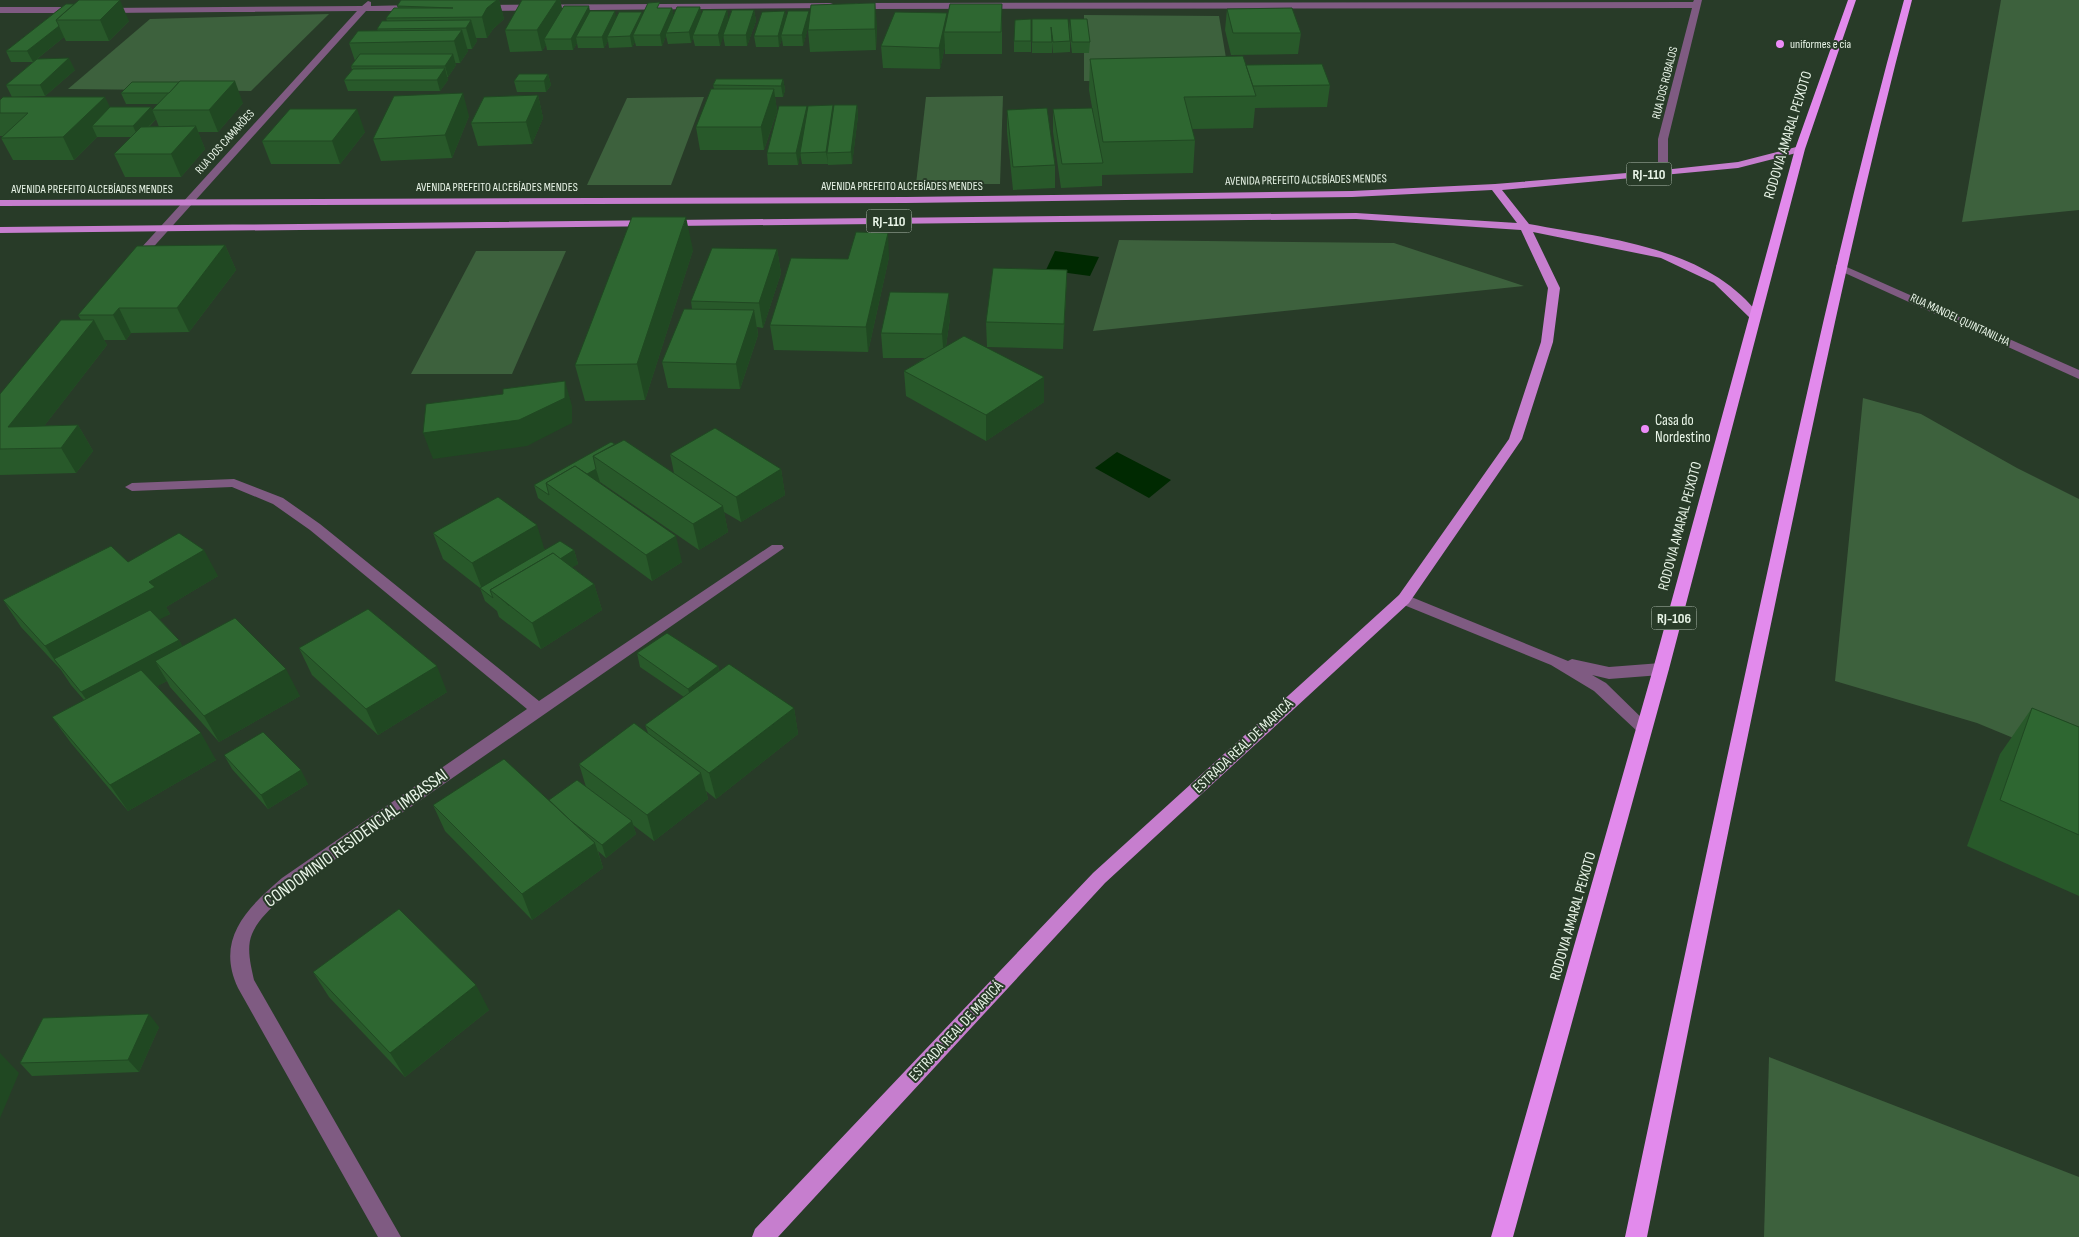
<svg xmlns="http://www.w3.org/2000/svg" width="2079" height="1237" viewBox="0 0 2079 1237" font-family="'Sofia Sans Condensed',sans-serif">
<rect width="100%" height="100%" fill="#283b28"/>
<g fill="#3d613d">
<polygon points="2001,0 2079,0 2079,210 1962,222"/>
<polygon points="329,14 251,91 68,89 150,19"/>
<polygon points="1084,15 1219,16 1230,82 1084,81"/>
<polygon points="1003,96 1000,184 916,184 926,97"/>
<polygon points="704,97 671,185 587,185 627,98"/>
<polygon points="1119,240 1394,243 1524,286 1093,331"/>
<polygon points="476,251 566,251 512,374 411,374"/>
<polygon points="1863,398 1921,414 2017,468 2079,499 2079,765 1977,723 1835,681"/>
<polygon points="1769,1057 2079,1177 2079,1237 1764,1237"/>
</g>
<g fill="#002901">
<polygon points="1055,251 1099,257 1090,276 1046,270"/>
<polygon points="1117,452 1171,480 1149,498 1095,468"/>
</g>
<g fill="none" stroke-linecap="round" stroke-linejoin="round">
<g fill="#7f5b82" fill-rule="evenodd">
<polygon points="1694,0 1702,0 1668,139 1668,173 1663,176 1658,173 1658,139 1692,8 856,9 852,6 856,3 1693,2"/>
<polygon points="368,1 371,2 371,6 413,5 417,8 413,11 366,11 139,263 131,263 131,259 357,11 106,13 103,12 103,8 362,6"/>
<polygon points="830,3 833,4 833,8 481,11 477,8 481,5"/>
<polygon points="0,7 78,7 82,10 78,13 0,13"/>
<polygon points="1840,264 2079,370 2079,379 1836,269 1836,265"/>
<path d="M 234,479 L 283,498 L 320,524 L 539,701 L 772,545 L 782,545 L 784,548 L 314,874 C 295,889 261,911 252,934 C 246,948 251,966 254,980 L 401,1237 L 378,1237 L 238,988 C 215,939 247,908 282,878 L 527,709 L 310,530 L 273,504 L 232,487 L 132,491 L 125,487 L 132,483 Z"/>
<polygon points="1404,594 1568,661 1572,659 1609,667 1661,663 1666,665 1669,669 1666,673 1661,675 1609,679 1592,675 1606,683 1652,728 1650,732 1644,734 1638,732 1594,691 1551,665 1399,603 1397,599 1399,595"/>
</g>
<path fill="#c67ece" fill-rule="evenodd" d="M 1800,146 L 1804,147 L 1804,151 L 1738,168 L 1502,190 L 1529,224 C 1608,239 1707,246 1760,316 L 1754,320 L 1750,318 L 1714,283 L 1661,258 L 1533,232 L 1560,288 L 1553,342 L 1522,439 L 1409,603 L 1105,883 L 778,1237 L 752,1237 L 755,1229 L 1093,873 L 1399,595 L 1509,439 L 1541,342 L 1548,288 L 1521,230 L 1356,219 L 0,233 L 0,227 L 1356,213 L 1517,223 L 1492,190 L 1352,197 L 906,203 L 0,206 L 0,200 L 906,197 L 1352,191 L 1495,184 L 1663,170 L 1738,162 Z"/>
<g fill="#e28aec" fill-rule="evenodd">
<polygon points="1848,0 1856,0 1805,149 1669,669 1513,1237 1491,1237 1653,669 1795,149"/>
<path d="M 1904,0 L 1912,0 C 1867,170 1830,342 1794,514 C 1743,755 1695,996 1647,1237 L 1625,1237 C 1676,996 1727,755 1780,514 C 1818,342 1857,170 1904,0 Z"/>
</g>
</g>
<g fill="#28592a" fill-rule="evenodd">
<polygon points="401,0 499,0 504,19 493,29 487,38 476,38 477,41 472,49 467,49 468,51 460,63 455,63 456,65 448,77 447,77 448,80 440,91 348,91 344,80 352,70 351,66 355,61 349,43 378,31 377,29 387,21 386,18 398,8 397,6"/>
<polygon points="522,0 560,0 562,9 590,11 617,18 642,15 661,8 672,8 673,16 700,7 701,14 727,10 728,20 754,10 756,21 747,46 725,46 723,35 720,46 695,46 693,38 691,43 668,44 666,36 662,46 636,46 635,42 632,47 609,48 608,41 604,48 578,48 577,43 573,50 547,50 546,45 542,51 510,52 505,30"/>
<polygon points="66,4 129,21 109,41 66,41 64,37 37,59 75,70 45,96 12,97 6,85 33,62 11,62 6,51"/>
<polygon points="1002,4 1002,54 945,54 945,46 940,69 883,68 881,46 947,13 947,19"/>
<polygon points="1227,9 1301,33 1298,54 1231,55 1225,30"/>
<polygon points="785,11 786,19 809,18 877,24 876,50 810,52 808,30 808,27 803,46 783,46 782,39 779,47 756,47 754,36"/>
<polygon points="1031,19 1031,52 1014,52 1014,41"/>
<polygon points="1032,19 1070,41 1070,52 1053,53 1052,43 1052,53 1032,53"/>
<polygon points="1070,19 1090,42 1089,53 1072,53 1069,30"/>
<polygon points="1090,59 1246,65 1330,85 1327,107 1255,108 1253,128 1192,129 1195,140 1193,173 1102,175 1102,186 1061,188 1053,132 1053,109 1093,113 1089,90"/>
<polygon points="548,74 551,85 546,92 517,92 514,81"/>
<polygon points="783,79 785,90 783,97 775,97 777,111 764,150 700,150 696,127 714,89 713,85"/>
<path d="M 132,82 L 243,103 L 218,132 L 198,132 L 205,149 L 181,177 L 125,177 L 114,154 L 131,137 L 97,137 L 74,160 L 13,160 L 1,138 L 3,136 L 0,136 L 0,100 L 110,107 L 151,107 L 152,110 L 158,104 L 126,104 L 121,93 ZM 156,119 L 159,127 L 149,127 Z"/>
<polygon points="538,95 543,118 532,144 478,146 471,123"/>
<polygon points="857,105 858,116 852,164 828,165 828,161 828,164 802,164 800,153 798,165 768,165 767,153 808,109 833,111"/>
<polygon points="1007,110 1055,165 1055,188 1013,190 1007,132"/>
<polygon points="469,116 452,158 381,161 373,139"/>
<polygon points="365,132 340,164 271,164 262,141"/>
<polygon points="225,245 236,270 189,332 131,333 126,340 104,340 107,345 44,426 78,425 93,451 76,473 0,475 0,394 81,320 78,315"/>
<polygon points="777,249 781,273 763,328 757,327 758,335 740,389 668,388 662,362 692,309 691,301"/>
<polygon points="693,250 645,400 585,401 575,365"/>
<polygon points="889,257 868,352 774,350 770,325 848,259"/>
<polygon points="1067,270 1066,294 1063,349 987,347 986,322"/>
<polygon points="950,318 946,346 1044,402 986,441 906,396 904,371 925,358 883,358 881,333"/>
<polygon points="615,444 674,473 670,454 781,469 785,495 741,522 724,512 728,532 699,550 600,482 599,483 682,562 652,581 538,498 534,485"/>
<polygon points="433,533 545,549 574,550 578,564 572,567 594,584 602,610 541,649 499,617 497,611 485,601 480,588 443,559"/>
<polygon points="128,562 218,576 166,607 170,614 159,619 179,640 182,646 300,696 219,742 170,687 167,681 157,686 216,760 128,811 71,743 52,717 84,700 71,685 61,670 21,627 3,600"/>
<polygon points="299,648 447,692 378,735 312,675"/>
<polygon points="637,653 718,666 719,671 794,708 798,734 716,799 706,791 708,799 654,841 633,825 636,834 606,858 598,851 603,868 532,920 445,831 433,805 549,800 586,787 579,764 648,733 645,725 684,697 640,667"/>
<polygon points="2032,708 2079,727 2079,896 1967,846 2000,754"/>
<polygon points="224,755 308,784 268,809 232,769"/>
<polygon points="313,972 489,1010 405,1077 329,997"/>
<polygon points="159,1027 139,1072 32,1076 20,1063"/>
</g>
<g fill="#204822">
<polygon points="120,0 129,21 109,41 100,20"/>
<polygon points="497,0 499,0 504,19 493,29 487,38 482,17 487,8"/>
<polygon points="557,0 560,0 564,17 544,39 546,45 542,51 537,30"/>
<polygon points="875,3 877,24 876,50 875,29"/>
<polygon points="589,6 591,16 576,37 577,43 573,50 571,39"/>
<polygon points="700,7 702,18 693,35 693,38 691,43 689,32"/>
<polygon points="672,8 674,19 666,33 666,36 662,46 660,35"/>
<polygon points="727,10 729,21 720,46 718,35"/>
<polygon points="754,10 756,21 747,46 746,35"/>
<polygon points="615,11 617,22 607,37 608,41 604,48 602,37"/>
<polygon points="785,11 787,22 781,35 782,39 779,47 778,36"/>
<polygon points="809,11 810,21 803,46 802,35"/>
<polygon points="642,12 644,23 633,35 635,42 632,47 630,36"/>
<polygon points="947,13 948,32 944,32 945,46 940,69 939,48"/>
<polygon points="471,20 477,41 472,49 466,28"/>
<polygon points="59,26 64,37 33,62 27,51"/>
<polygon points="462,30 468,51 460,63 454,41"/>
<polygon points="453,54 456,65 448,77 445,66"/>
<polygon points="69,58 75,70 45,96 40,85"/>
<polygon points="445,68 448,80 440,91 437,80"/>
<polygon points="548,74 551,85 546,92 544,81"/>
<polygon points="783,79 785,90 783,97 781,86"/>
<polygon points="235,81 243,103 218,132 209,110"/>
<polygon points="774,89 777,111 764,150 761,127"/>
<polygon points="463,93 469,116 452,158 445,135"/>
<polygon points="538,95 543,118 532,144 526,122"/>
<polygon points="105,97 116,119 92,126 97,137 74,160 63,137"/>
<polygon points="833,105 834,117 827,153 828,164 826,152"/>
<polygon points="857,105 858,116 852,164 851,152"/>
<polygon points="807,106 809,118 798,165 796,153"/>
<polygon points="151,107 156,119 138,137 133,126"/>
<polygon points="357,109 365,132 340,164 332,141"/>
<polygon points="196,126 205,149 181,177 171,154"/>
<polygon points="686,217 693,250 645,400 637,364"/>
<polygon points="888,233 889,257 868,352 866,327"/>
<polygon points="225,245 236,270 189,332 177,308"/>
<polygon points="777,249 781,273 763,328 759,303"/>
<polygon points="1067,270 1066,294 1063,349 1064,324"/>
<polygon points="949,293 950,318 944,359 942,334"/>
<polygon points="119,308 131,333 126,340 113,315"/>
<polygon points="754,310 758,335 740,389 736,364"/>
<polygon points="94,320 107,345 27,448 8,427"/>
<polygon points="1044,377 1044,402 986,441 986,415"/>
<polygon points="565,381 572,406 572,423 527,446 433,459 423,433"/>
<polygon points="78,425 93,451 76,473 61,448"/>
<polygon points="596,469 600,482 569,500 557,491"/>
<polygon points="781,469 785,495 741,522 736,497"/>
<polygon points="723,506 728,532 699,550 693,524"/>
<polygon points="537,525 545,551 482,589 472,563"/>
<polygon points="676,536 682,562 652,581 646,555"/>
<polygon points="204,550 218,576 166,607 170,614 64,671 56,662 45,646 149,582"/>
<polygon points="574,550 578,564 509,606 498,596"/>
<polygon points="594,584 602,610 541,649 532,623"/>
<polygon points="179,640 194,666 155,661 167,681 99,718 81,692"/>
<polygon points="437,666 447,692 378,735 366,709"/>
<polygon points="718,666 721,680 692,702 688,689"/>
<polygon points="286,669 300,696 219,742 204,716"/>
<polygon points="794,708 798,734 716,799 709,773"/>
<polygon points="201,733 216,760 128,811 110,785"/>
<polygon points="301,770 308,784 268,809 261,795"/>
<polygon points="701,773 708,799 654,841 647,815"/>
<polygon points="632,821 636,834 606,858 602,845"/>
<polygon points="595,843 603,868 532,920 522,894"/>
<polygon points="476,985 489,1010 405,1077 390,1053"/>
<polygon points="149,1014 159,1027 139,1072 128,1060"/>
<polygon points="0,1053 19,1073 0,1118"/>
</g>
<g fill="#2e6731" stroke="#204822">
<polygon points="79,0 120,0 100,20 56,20"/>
<polygon points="401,0 497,0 487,8 482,17 386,18 394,8 453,8 397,6"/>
<polygon points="522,0 557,0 537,30 505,30"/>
<polygon points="660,2 657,8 672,8 660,35 633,35 648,3"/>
<polygon points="875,3 875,29 808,30 811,5"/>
<polygon points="66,4 74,4 56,20 59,26 27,51 6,51"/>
<polygon points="950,4 1002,4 1001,32 944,32"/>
<polygon points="564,6 589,6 571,39 544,39"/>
<polygon points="677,7 700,7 689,32 666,33"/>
<polygon points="1292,8 1301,33 1233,33 1227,9"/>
<polygon points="703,10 727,10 718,35 693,35"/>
<polygon points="732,10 754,10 746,35 723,35"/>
<polygon points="590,11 615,11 602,37 576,37"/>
<polygon points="785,11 778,36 754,36 762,12"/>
<polygon points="788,11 809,11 802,35 781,35"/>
<polygon points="619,12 642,12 630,36 607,37"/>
<polygon points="895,12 947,13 939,48 881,46"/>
<polygon points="1031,19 1031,41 1014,41 1015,20"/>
<polygon points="1032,19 1068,19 1070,41 1053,42 1051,27 1052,42 1032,42"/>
<polygon points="1070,19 1087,19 1090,42 1072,42"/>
<polygon points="471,20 466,28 377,29 382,21"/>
<polygon points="462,30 454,41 349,43 358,31"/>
<polygon points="360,54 453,54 445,66 351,66"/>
<polygon points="1243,56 1256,96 1184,97 1195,140 1103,142 1090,59"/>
<polygon points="69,58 40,85 6,85 37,59"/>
<polygon points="1322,64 1330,85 1253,86 1246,65"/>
<polygon points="445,68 437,80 344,80 353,69"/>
<polygon points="519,74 548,74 544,81 514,81"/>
<polygon points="716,79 783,79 781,86 713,85"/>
<polygon points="180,81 235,81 209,110 152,110"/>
<polygon points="132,82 179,82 169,93 121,93"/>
<polygon points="711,89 774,89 761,127 696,127"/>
<polygon points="463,93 445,135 373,139 394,96"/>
<polygon points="538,95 526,122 471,123 484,97"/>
<polygon points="3,97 105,97 63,137 1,138 28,113 0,113 0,100"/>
<polygon points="833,105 826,152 800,153 808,106"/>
<polygon points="834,105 857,105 851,152 827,153"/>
<polygon points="779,106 807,106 796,153 767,153"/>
<polygon points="110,107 151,107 133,126 92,126"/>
<polygon points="1047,108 1055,165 1013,167 1007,110"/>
<polygon points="1092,108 1103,163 1062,164 1053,109"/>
<polygon points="290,109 357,109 332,141 262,141"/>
<polygon points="196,126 171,154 114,154 141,127"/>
<polygon points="632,217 686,217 637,364 575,365"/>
<polygon points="856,232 888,233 866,327 770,325 791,258 848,259"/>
<polygon points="225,245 177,308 119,308 113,315 78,315 137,246"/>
<polygon points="712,248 777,249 759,303 691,301"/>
<polygon points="993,268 1067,270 1064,324 986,322"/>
<polygon points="890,292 949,293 942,334 881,333"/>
<polygon points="684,309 754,310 736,364 662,362"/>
<polygon points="61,320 94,320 8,427 78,425 61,448 0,449 0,394"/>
<polygon points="964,336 1044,377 986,415 904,371"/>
<polygon points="565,381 565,398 519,420 423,433 426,404 503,394 503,389"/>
<polygon points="715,428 781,469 736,497 670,454"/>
<polygon points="624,440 723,506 693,524 593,456"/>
<polygon points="611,442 615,444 593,456 596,469 587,474 575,466 546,483 549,495 534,485"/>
<polygon points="575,466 676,536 646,555 546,483"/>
<polygon points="498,497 537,525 472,563 433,533"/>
<polygon points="179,533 204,550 149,582 155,587 45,646 3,600 111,546 128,562"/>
<polygon points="560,541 574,550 560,559 553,553 490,590 493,598 480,588"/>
<polygon points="553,553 594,584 532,623 490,590"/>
<polygon points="368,609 437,666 366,709 299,648"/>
<polygon points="150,610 179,640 81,692 54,659"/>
<polygon points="235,618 286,669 204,716 155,661"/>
<polygon points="667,633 718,666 688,689 637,653"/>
<polygon points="729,664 794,708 709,773 645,725"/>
<polygon points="141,670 201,733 110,785 52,717"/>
<polygon points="2032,708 2079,727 2079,835 2000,800"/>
<polygon points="634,723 701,773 647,815 579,764"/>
<polygon points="263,732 301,770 261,795 224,755"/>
<polygon points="504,759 595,843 522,894 433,805"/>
<polygon points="577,780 632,821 602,845 571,821 549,800"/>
<polygon points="399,909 476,985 390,1053 313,972"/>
<polygon points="149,1014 128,1060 20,1063 43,1018"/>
</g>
<g fill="#ed8cf9" stroke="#283b28" stroke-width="2">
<circle cx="1780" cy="44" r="5"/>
<circle cx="1645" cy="429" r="5"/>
</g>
<g text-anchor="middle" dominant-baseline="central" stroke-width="4" stroke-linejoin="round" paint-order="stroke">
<g font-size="12" fill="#e8f4e7" stroke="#283b28" text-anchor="start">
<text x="1790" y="44">uniformes e cia</text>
</g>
<g font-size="12" fill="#e8f4e7" stroke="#283b28">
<text transform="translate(1665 83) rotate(-76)">RUA DOS ROBALOS</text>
<text transform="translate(225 142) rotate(-48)">RUA DOS CAMARÕES</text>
<text transform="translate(1306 180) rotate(-1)">AVENIDA PREFEITO ALCEBÍADES MENDES</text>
<text x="902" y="186">AVENIDA PREFEITO ALCEBÍADES MENDES</text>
<text x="497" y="187">AVENIDA PREFEITO ALCEBÍADES MENDES</text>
<text x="92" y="189">AVENIDA PREFEITO ALCEBÍADES MENDES</text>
<text transform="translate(1960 320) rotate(25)">RUA MANOEL QUINTANILHA</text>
</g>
<g fill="#283b28" stroke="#aebcae" stroke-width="1">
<rect x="1626.5" y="162.5" width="45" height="23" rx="4"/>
<rect x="866.5" y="209.5" width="45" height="23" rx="4"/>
<rect x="1651.5" y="606.5" width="45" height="23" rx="4"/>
</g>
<g font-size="14" font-weight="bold" fill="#e8f4e7">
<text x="1649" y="174">RJ-110</text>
<text x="889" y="221">RJ-110</text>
<text x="1674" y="618">RJ-106</text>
</g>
<g font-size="15" fill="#e8f4e7" stroke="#283b28">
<text transform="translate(1788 135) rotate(-73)">RODOVIA AMARAL PEIXOTO</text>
<text transform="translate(1680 526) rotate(-75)">RODOVIA AMARAL PEIXOTO</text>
<text transform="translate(1243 746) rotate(-43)">ESTRADA REAL DE MARICÁ</text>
<text transform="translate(1573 916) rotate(-74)">RODOVIA AMARAL PEIXOTO</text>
<text transform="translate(956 1031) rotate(-47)">ESTRADA REAL DE MARICÁ</text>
</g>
<g font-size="15" fill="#e8f4e7" stroke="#283b28" text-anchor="start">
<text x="1655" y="420">Casa do<tspan x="1655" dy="17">Nordestino</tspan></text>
</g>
<g font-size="18" fill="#e8f4e7" stroke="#283b28">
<text transform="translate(356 838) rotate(-36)">CONDOMINIO RESIDENCIAL IMBASSAI</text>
</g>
</g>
</svg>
